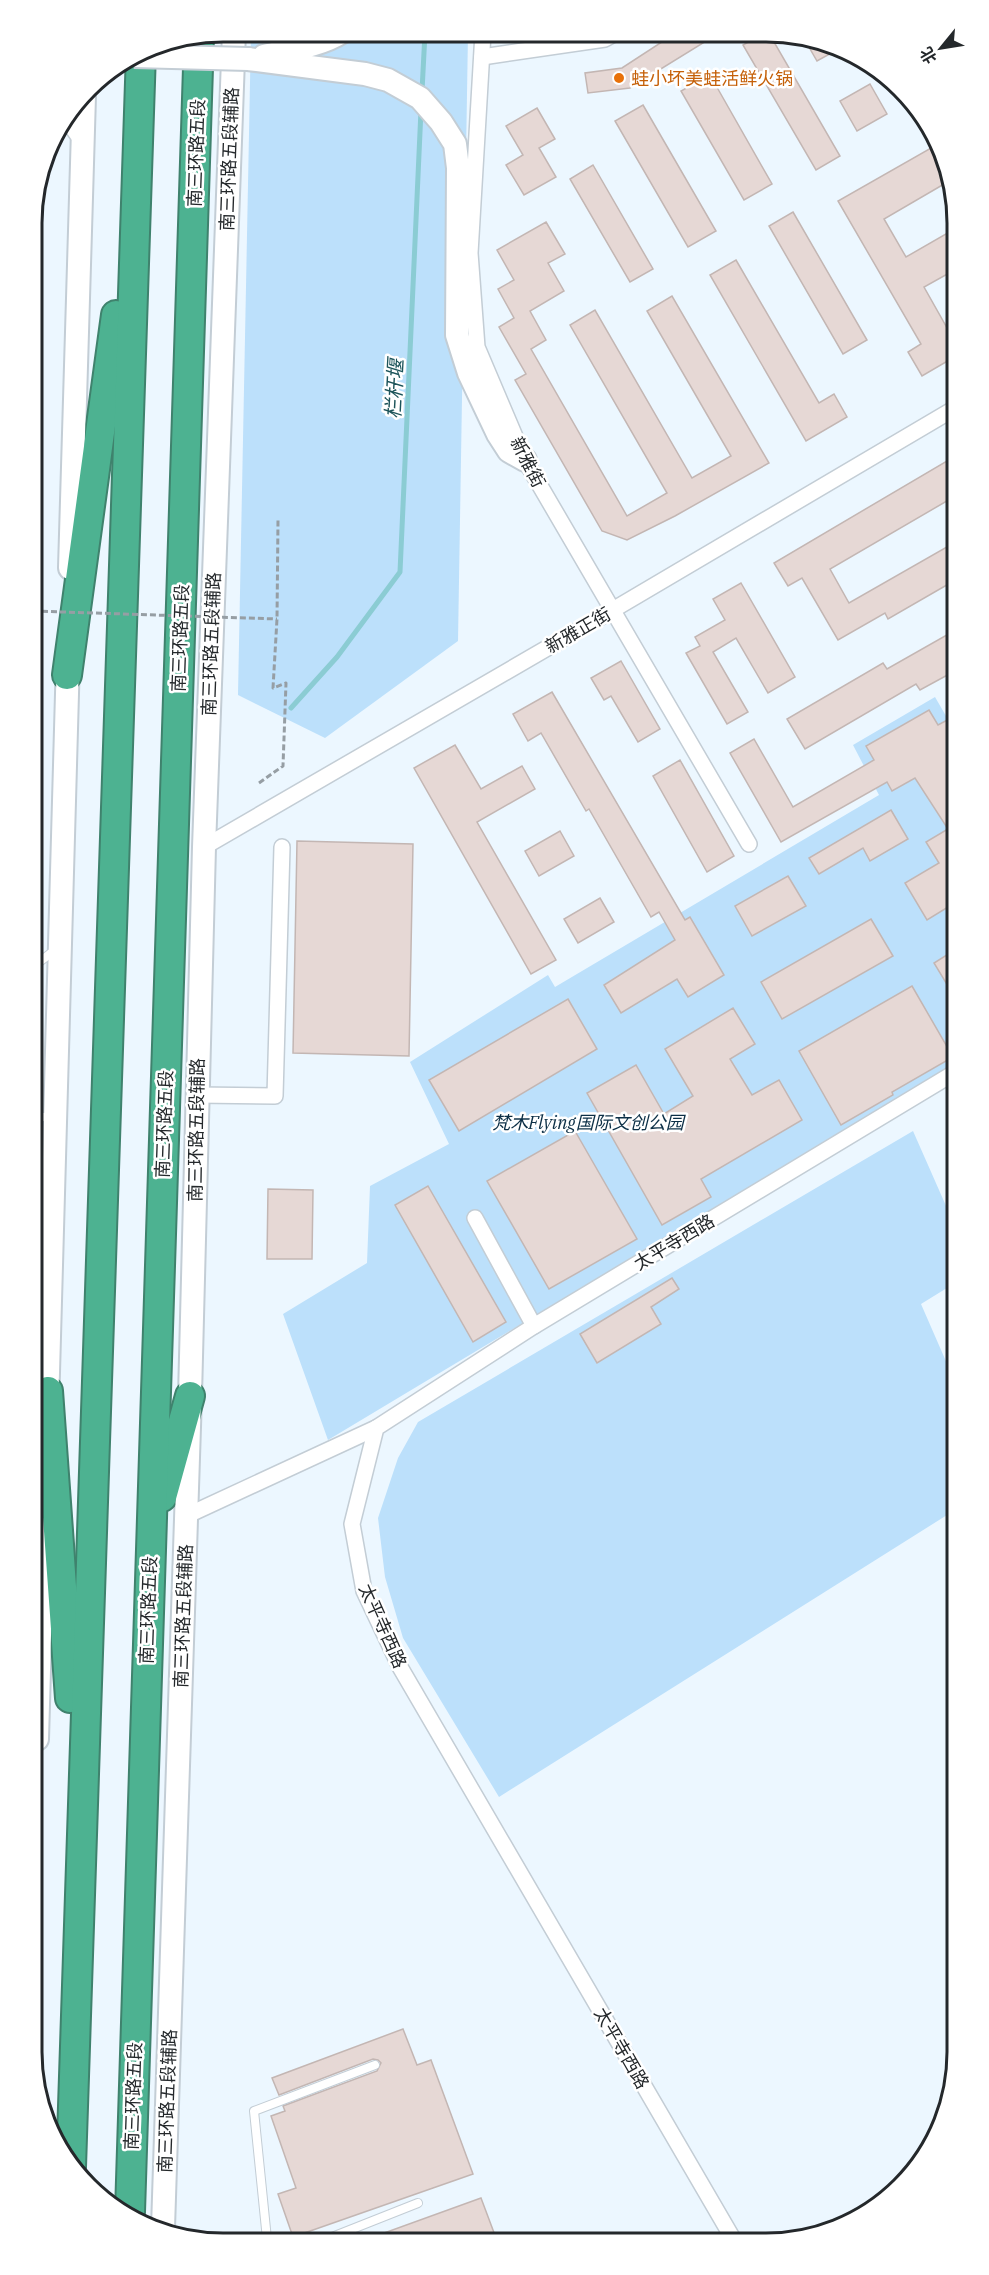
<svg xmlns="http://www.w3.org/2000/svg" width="989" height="2275" viewBox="0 0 989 2275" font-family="'IBM Plex Serif','Noto Sans SC',serif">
<rect width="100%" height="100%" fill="#ecf7ff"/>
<g fill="#bce0fb">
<polygon points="251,32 468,33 458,641 325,738 238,695"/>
<polygon points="935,697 953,728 954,1064 328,1440 283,1314 367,1263 370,1186 449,1144 410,1062 548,975 555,987 879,795 853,745"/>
<polygon points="913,1131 954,1224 955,1283 921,1304 955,1382 955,1510 499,1797 403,1638 385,1577 378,1518 398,1458 418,1422"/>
</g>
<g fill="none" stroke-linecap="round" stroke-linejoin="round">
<g stroke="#8bccd3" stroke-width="5">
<polyline points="422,91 425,33"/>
<polyline points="291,708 337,657 400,572 421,110"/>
</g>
</g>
<g fill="#e6d8d5" stroke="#c3b6b3" stroke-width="1.5">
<polygon points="674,34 716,35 630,88 588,93 585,73 622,68"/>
<polygon points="761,35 770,35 840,156 816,170 743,45"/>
<polygon points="802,35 803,35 835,51 817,61"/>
<polygon points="710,75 772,184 744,200 681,91"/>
<polygon points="870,84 887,114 857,131 840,101"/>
<polygon points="643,105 716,231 688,247 615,121"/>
<polygon points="537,108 555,139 539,148 556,177 524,195 506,165 523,155 506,126"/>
<polygon points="938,144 951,173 951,180 884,219 906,257 951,231 951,272 924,287 951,335 951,359 922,376 908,352 921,344 838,201"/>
<polygon points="593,165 653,269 630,282 570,179"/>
<polygon points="793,212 867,340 843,354 769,226"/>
<polygon points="546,222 565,254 548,263 564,291 530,311 546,340 531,349 627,516 667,493 570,325 595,310 692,478 731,456 647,311 672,296 769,463 675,516 627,540 602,531 515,380 526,374 499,327 514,318 498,289 514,280 497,250"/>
<polygon points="736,260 819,403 834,394 847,417 806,441 710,275"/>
<polygon points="952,458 952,498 830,569 849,603 952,544 952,582 888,619 885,613 838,640 802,578 788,586 774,563"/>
<polygon points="741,583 795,677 768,693 736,638 713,652 748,712 727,724 686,653 700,646 695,637 725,620 713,599"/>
<polygon points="952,632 953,672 920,690 916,684 805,749 787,719 883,663 887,669"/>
<polygon points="621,661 660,729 638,742 611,696 604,700 591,678"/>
<polygon points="552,692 685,920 690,917 724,975 688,997 677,979 621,1013 604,985 675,940 659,912 651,917 589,809 586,811 541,733 528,741 513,714"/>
<polygon points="929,710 938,725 953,717 953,904 927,920 905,883 939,863 926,842 948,829 915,778 892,791 887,782 781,842 730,753 754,739 793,807 874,760 866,746"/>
<polygon points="455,745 481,789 522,766 535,789 477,822 556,960 531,974 414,768"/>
<polygon points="680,760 734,856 707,872 653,776"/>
<polygon points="891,810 908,839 870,861 863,848 819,874 809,858"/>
<polygon points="560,831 574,856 539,876 525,851"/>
<polygon points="297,841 413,844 409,1056 293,1053"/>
<polygon points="788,876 806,906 752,936 735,906"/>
<polygon points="600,898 614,922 578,943 564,919"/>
<polygon points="871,919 893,956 782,1019 761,982"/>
<polygon points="953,951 954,996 934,963"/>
<polygon points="912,986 953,1057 892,1092 893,1095 841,1125 799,1051"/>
<polygon points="568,999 597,1049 459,1131 429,1080"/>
<polygon points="733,1008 755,1044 730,1059 752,1095 779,1080 802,1120 701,1179 711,1197 662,1225 587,1093 636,1065 664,1114 693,1096 665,1049"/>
<polygon points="575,1131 637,1239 549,1289 487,1181"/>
<polygon points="428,1186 506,1322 473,1342 395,1205"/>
<polygon points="268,1189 313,1190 312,1259 267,1259"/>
<polygon points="672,1278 679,1289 651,1307 661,1324 597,1363 580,1334"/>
<polygon points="403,2029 417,2065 431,2060 473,2174 293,2237 278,2194 296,2188 271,2116 285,2111 283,2106 377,2071 381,2063 378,2060 373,2059 279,2095 272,2078"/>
<polygon points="481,2198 496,2238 373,2239 373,2237"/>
</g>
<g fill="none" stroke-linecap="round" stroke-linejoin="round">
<defs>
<g id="lane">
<polyline points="34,966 55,950"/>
<polyline points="35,1117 54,1117"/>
<polyline points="267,2239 254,2111 375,2065"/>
<polyline points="327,2239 418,2203"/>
</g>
<g id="street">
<polyline points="483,33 470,253 477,347 525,460 749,844"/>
<polyline points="482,57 605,39 614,34"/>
<polyline points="66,119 82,141"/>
<polyline points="204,847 611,611 952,410"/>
<polyline points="197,1095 275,1096 282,847"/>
<polyline points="475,1218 534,1326"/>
<polyline points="186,1516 376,1428"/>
<polyline points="732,2237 400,1667 364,1591 352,1524 376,1428 534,1326 954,1073"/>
</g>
<g id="secondary">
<path d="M 264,56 C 289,50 320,46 342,32"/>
<polyline points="248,59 365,74 388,80 420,98 441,122 455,144 458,168 457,335 469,373 498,434 509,451 525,460"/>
<polyline points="70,568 84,96"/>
<polyline points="47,1408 68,658"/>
<polyline points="37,1739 44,1498"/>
<polyline points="163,2228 190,1396 204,847 234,32"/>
</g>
<g id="highway">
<polyline points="67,675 116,315"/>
<polyline points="48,1391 70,1698"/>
<polyline points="162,1497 190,1396"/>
<polyline points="71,2167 141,52"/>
<polyline points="130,2212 199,36"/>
</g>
</defs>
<use href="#lane" stroke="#c3cdd5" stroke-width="10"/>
<use href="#street" stroke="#c3cdd5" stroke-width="18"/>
<use href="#secondary" stroke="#c3cdd5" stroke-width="26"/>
<use href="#highway" stroke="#3f826d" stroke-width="32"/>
<polyline stroke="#969ea4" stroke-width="3" stroke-dasharray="6 3" stroke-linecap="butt" points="259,783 283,766 286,683 273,688 277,619 278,520"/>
<use href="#lane" stroke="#fff" stroke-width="8"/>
<use href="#street" stroke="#fff" stroke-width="15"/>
<use href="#secondary" stroke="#fff" stroke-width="22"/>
<use href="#highway" stroke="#4db291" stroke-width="28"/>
<defs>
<polyline id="secondary-bridge" points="134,56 248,59"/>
</defs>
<use href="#secondary-bridge" stroke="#c3cdd5" stroke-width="26" stroke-linecap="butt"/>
<polyline stroke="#969ea4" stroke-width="3" stroke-dasharray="6 3" stroke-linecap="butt" points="33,611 277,619"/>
<use href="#secondary-bridge" stroke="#fff" stroke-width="22"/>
</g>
<circle fill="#e8710a" stroke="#fff" stroke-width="2" cx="619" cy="78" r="6"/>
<g text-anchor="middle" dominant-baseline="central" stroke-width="5" stroke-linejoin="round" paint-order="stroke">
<g font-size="18" fill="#c56008" stroke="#fff" text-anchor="start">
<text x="631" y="78">蛙小坏美蛙活鲜火锅</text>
</g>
<g font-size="18" fill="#24282b" stroke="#fff">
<text transform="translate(196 153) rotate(-88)">南三环路五段</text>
<text transform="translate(229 159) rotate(-88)">南三环路五段辅路</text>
<text transform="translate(528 462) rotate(63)">新雅街</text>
<text transform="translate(578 630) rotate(-30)">新雅正街</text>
<text transform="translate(180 638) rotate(-88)">南三环路五段</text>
<text transform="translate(211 644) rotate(-88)">南三环路五段辅路</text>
<text transform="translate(164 1124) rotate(-88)">南三环路五段</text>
<text transform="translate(196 1130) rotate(-89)">南三环路五段辅路</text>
<text transform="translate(674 1242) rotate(-31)">太平寺西路</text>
<text transform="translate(148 1610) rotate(-88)">南三环路五段</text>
<text transform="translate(183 1616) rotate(-88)">南三环路五段辅路</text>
<text transform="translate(383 1626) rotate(66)">太平寺西路</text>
<text transform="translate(622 2048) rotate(60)">太平寺西路</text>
<text transform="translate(133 2096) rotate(-88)">南三环路五段</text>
<text transform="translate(167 2101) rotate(-88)">南三环路五段辅路</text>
</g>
<g font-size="18" font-style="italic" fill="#0c2f46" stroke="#fff">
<text x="588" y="1122">梵木Flying国际文创公园</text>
</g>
<g font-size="20" font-style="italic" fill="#1c545a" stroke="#fff">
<text transform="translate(394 389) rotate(-87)">栏杆堰</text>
</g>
</g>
<path d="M0 0H989V2275H0ZM223 42H766A181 181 0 0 1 947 223V2052A181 181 0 0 1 766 2233H223A181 181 0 0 1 42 2052V223A181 181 0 0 1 223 42Z" fill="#fff" fill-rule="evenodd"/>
<path fill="none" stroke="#24282b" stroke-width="3" d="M223 42H766A181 181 0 0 1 947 223V2052A181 181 0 0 1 766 2233H223A181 181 0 0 1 42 2052V223A181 181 0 0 1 223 42Z"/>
<g transform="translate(941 48) rotate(240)" stroke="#ffffff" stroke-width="4.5" paint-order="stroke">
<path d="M0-4.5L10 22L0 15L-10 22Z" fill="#24282b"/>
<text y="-9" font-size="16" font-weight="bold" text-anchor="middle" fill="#24282b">北</text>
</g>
</svg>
